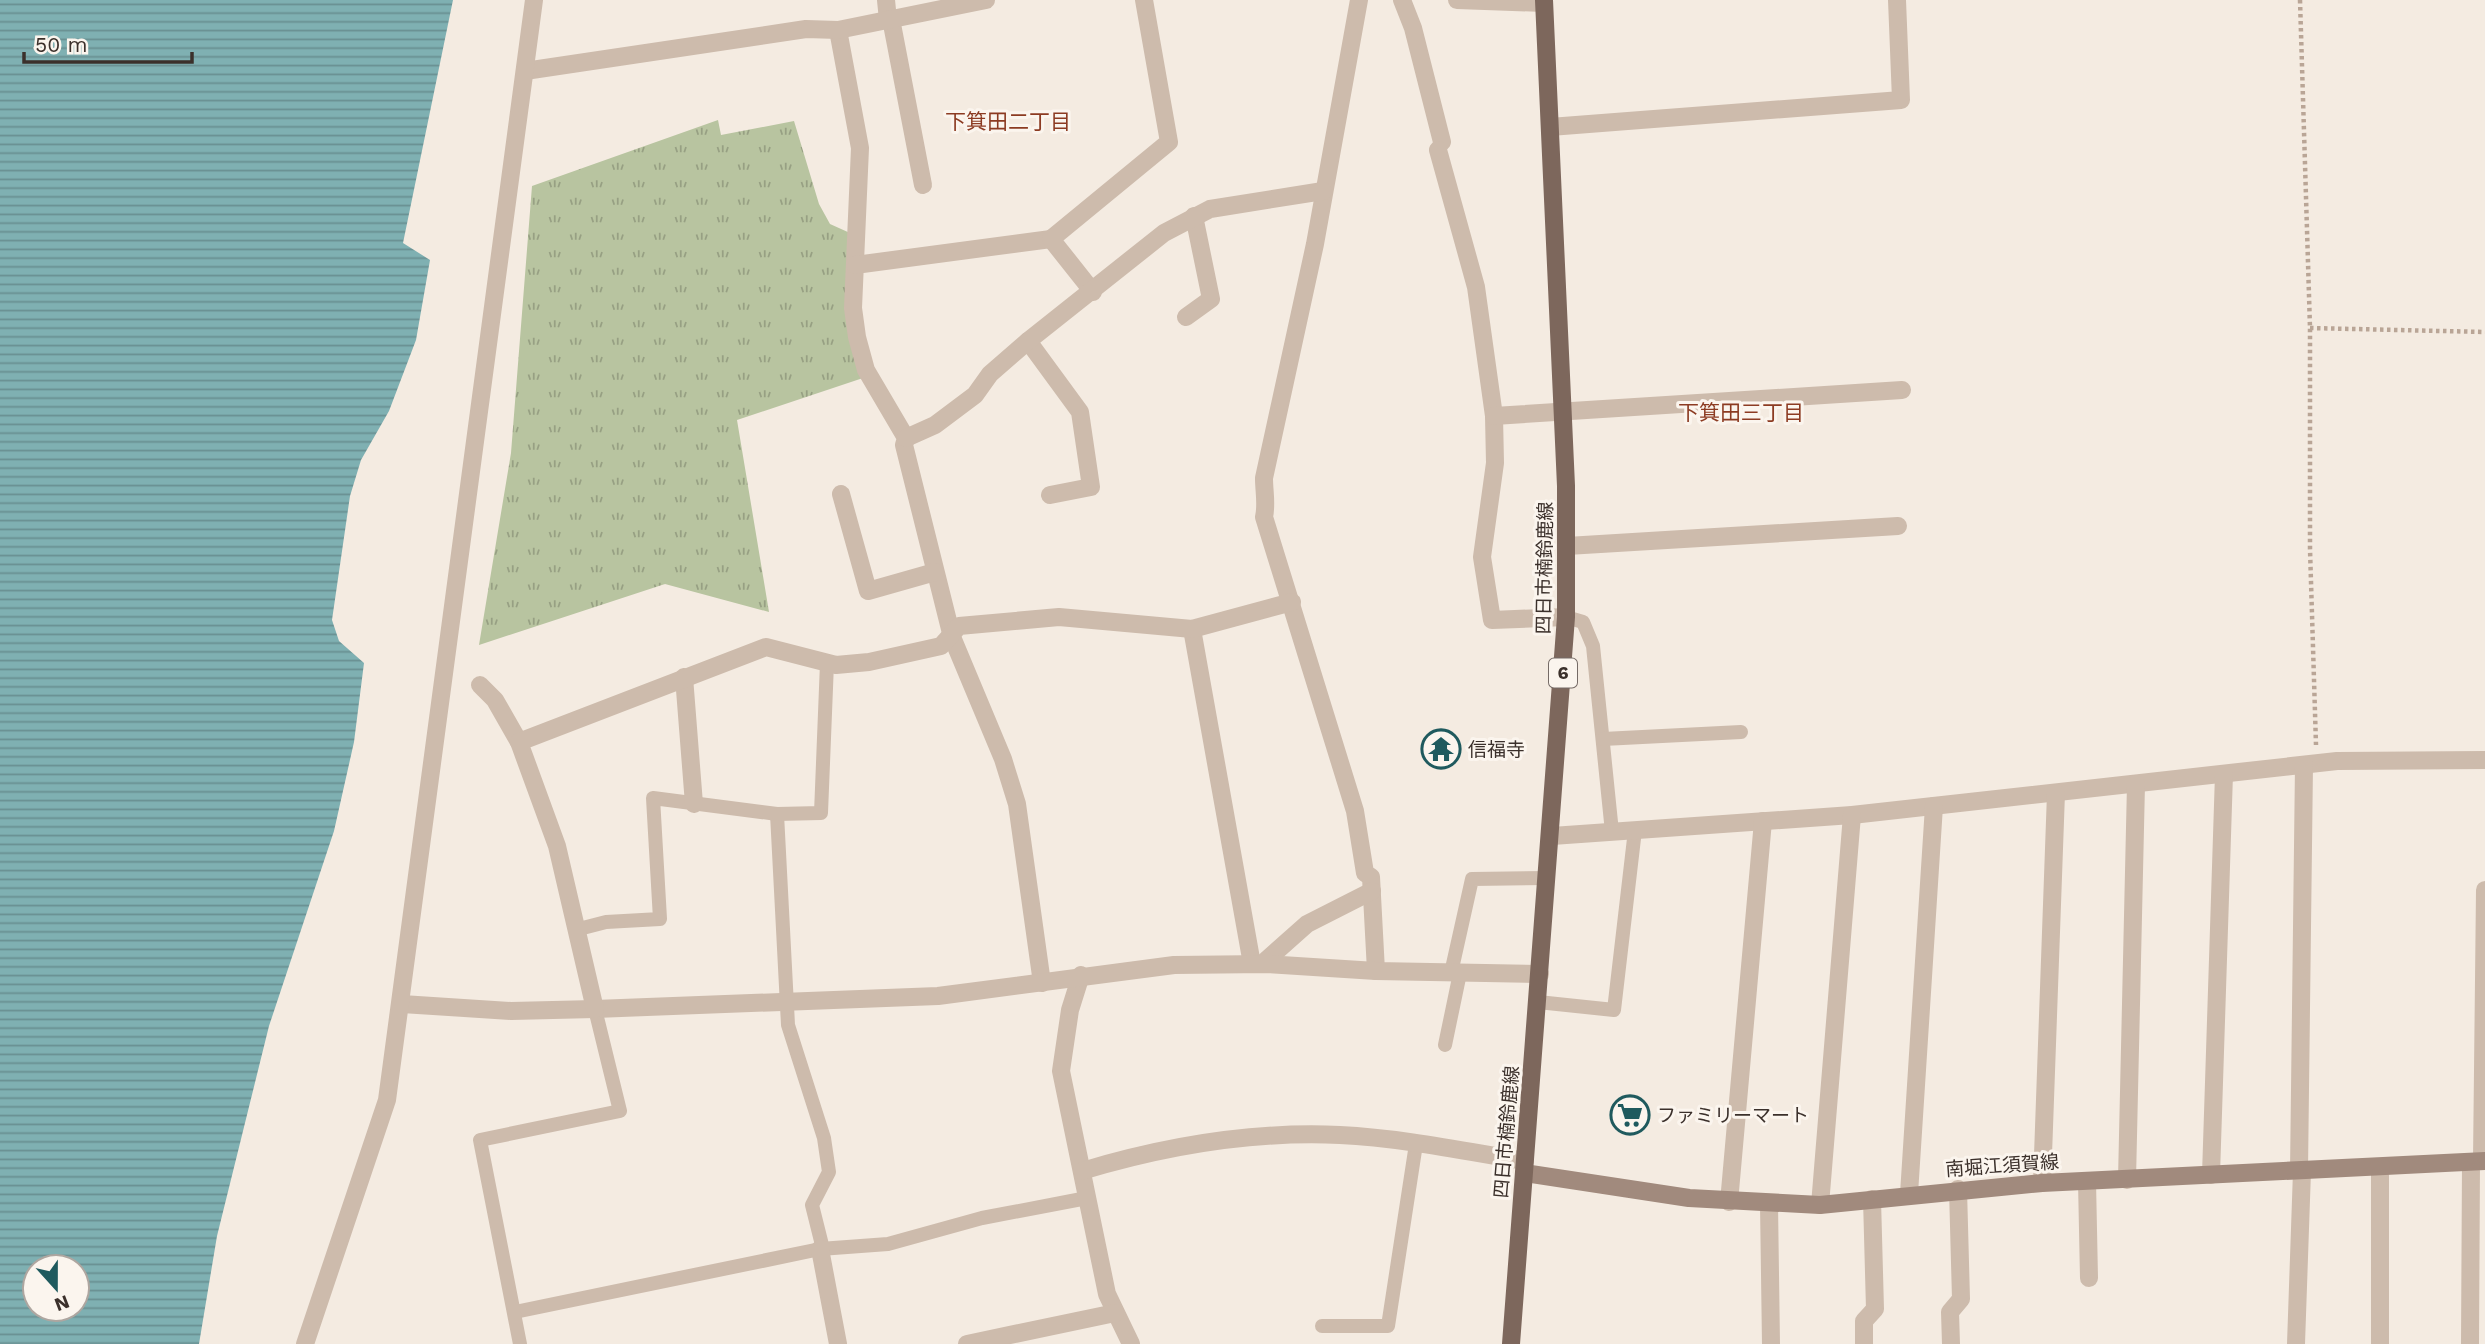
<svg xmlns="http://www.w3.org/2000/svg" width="2485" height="1344" viewBox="0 0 2485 1344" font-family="'Work Sans','Noto Sans JP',sans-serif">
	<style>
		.park { fill: url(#park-tufts) }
		.water { fill: url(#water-rules); fill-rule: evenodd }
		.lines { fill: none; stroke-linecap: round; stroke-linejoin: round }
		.path { stroke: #b9a596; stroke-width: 4.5; stroke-dasharray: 3.5 3.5; stroke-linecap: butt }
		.lane { stroke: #cdbbac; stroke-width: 14 }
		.street { stroke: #cdbbac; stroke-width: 18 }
		.secondary { stroke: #a18a7d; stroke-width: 18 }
		.primary { stroke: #7d675c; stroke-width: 18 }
		.labels { text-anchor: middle; stroke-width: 6; stroke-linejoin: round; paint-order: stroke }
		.shield { fill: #fbf5ee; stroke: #756b66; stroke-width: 2 }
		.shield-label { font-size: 18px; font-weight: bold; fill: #3b302b }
		.street-label { font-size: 19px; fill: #3b302b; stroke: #fbf5ee }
		.poi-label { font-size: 19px; fill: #3b302b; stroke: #fbf5ee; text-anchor: start }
		.neighbourhood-label { font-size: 21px; fill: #8c3b22; stroke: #fbf5ee }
	</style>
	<defs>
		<pattern id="park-tufts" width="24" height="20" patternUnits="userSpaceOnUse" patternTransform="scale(1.75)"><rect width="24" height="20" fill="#b8c4a0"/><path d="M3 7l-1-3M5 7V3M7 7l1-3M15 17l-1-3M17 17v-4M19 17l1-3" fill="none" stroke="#97a083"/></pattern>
		<pattern id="water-rules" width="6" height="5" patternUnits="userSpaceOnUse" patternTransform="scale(1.75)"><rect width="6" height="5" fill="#7fb0b2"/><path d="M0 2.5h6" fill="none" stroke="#699091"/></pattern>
	</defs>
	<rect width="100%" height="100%" fill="#f4ebe1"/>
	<path class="park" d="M718 120 721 135 794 121 819 204 830 224 850 233C849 282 842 332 863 378L737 420 769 612 665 584 479 645 511 453 532 186Z"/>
	<path class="water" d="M0 0H453L403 243 430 260 416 340 389 411 361 460 350 496 332 620 339 641 364 663 354 742 334 831 269 1026 217 1236 199 1344H0ZM35 1267H77V1309H35Z"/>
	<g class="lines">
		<g class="path">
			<polyline points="2300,0 2310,328 2310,549 2316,745"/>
			<polyline points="2310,328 2485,332"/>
		</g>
		<g class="lane">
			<polyline points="1566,617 1583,622 1593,646 1612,832"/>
			<polyline points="1603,739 1741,732"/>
			<polyline points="777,814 788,1025 824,1138 829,1172 812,1205 823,1249"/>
			<polyline points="575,930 606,922 660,919 653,798 777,814 821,813 827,663"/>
			<polyline points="1451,973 1472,879 1548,878"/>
			<polyline points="1538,1002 1614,1010 1635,830"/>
			<polyline points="1445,1045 1460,973"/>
			<polyline points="515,1312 820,1249 888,1244 982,1218 1087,1198"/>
			<polyline points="1322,1326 1388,1326 1416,1144"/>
			<polyline points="520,1344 480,1140 620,1111 595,1009"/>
		</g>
		<g class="street">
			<polyline points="886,0 888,20"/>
			<path d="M1359 0 1315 244 1264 478C1264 492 1267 504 1264 517L1355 811 1365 873 1371 877 1376 971"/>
			<polyline points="1402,0 1413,28 1442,142"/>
			<polyline points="1457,0 1544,3"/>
			<polyline points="891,19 923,185"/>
			<polyline points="838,30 860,148 853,308 857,337 866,370 906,438 904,445 952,637 1003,759 1017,804 1042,983"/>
			<polyline points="525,71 806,29 838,30 986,0"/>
			<polyline points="1550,127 1901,100 1897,0"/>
			<polyline points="1438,150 1476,287 1494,416 1495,463 1482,557 1492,620 1566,617"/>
			<polyline points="855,265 1051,239"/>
			<polyline points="1093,292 1051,239 1169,142 1144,0"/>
			<polyline points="1186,317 1211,299 1194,216"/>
			<polyline points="1028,341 1080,412 1091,487 1050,495"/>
			<polyline points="1494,416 1902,390"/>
			<polyline points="906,438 935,425 975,395 990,374 1028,341 1164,233 1210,209 1323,191"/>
			<polyline points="841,494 868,591 935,572"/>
			<polyline points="1567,546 1898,526"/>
			<polyline points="1192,629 1252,964"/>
			<polyline points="684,677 694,804"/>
			<polyline points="480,685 495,700 519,742"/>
			<polyline points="1552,836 1852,815 2337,761 2485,760"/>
			<polyline points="1262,964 1307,924 1372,891"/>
			<polyline points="1081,975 1070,1010 1061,1071 1107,1294 1131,1344"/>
			<polyline points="402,1004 511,1011 595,1009 938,996 1174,965 1267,964 1376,971 1540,974"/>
			<polyline points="595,1009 557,846 519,742 766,647 836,665 869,662 941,646 959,626 1059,617 1192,629 1292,602"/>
			<polyline points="2482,1161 2485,890"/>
			<polyline points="2380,1167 2380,1344"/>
			<path d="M1082 1171C1165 1146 1253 1131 1340 1135 1402 1138 1464 1151 1525 1161"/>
			<polyline points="2299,1171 2304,765"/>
			<polyline points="2211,1175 2224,774"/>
			<polyline points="2127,1180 2136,784"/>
			<polyline points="2087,1181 2089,1278"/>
			<polyline points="2042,1183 2056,793"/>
			<polyline points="1909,1194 1934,806"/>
			<polyline points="1729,1202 1763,821"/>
			<polyline points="1769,1204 1771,1344"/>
			<polyline points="1820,1205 1852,815"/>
			<polyline points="820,1249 838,1344"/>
			<polyline points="305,1344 387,1100 534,0"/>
			<polyline points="967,1344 1115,1313"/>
			<polyline points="1864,1344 1864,1321 1875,1309 1872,1199"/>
			<polyline points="1951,1344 1950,1312 1961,1299 1958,1189"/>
			<polyline points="2296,1344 2302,1171"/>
			<polyline points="2470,1344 2471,1162"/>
		</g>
		<polyline class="secondary" points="1524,1173 1689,1198 1820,1205 2042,1183 2485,1161"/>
		<polyline class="primary" points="1511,1344 1566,617 1566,486 1544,0"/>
	</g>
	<defs>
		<g id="temple-ring" transform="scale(2.0125)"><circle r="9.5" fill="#fbf5ee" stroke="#1f5a5e" stroke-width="1.5"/><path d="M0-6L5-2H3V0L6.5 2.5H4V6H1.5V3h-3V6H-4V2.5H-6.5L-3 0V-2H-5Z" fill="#1f5a5e"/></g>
		<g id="supermarket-ring" transform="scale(2.0125)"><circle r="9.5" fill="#fbf5ee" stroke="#1f5a5e" stroke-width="1.5"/><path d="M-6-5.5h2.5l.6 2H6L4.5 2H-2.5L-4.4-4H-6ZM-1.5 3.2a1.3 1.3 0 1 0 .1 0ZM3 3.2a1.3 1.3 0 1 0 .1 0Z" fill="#1f5a5e"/></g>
	</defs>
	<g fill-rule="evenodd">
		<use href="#temple-ring" x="1441" y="749"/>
		<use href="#supermarket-ring" x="1630" y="1115"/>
	</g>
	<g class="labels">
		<rect class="shield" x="1549" y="658.5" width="28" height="29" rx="5"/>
		<g class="shield-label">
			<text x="1563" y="679">6</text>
		</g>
		<g class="street-label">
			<text transform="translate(1544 568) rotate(-89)" y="7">四日市楠鈴鹿線</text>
			<text transform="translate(1506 1132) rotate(-85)" y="7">四日市楠鈴鹿線</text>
			<text transform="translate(2002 1165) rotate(-4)" y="7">南堀江須賀線</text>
		</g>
		<g class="poi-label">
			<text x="1468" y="756">信福寺</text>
			<text x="1657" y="1122">ファミリーマート</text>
		</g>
		<g class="neighbourhood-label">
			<text x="1008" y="129">下箕田二丁目</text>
			<text x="1741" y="420">下箕田三丁目</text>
		</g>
	</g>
	<g transform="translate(56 1288) rotate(159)"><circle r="33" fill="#fbf5ee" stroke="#aea6a0" stroke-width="2"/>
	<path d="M0-5L12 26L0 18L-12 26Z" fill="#1f5a5e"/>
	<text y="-10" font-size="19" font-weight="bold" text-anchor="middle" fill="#3b302b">N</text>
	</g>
	<path d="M24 52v10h168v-10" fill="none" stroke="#3b302b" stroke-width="3.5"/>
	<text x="35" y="52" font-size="21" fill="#3b302b" stroke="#fbf5ee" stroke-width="5" paint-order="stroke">50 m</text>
</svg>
